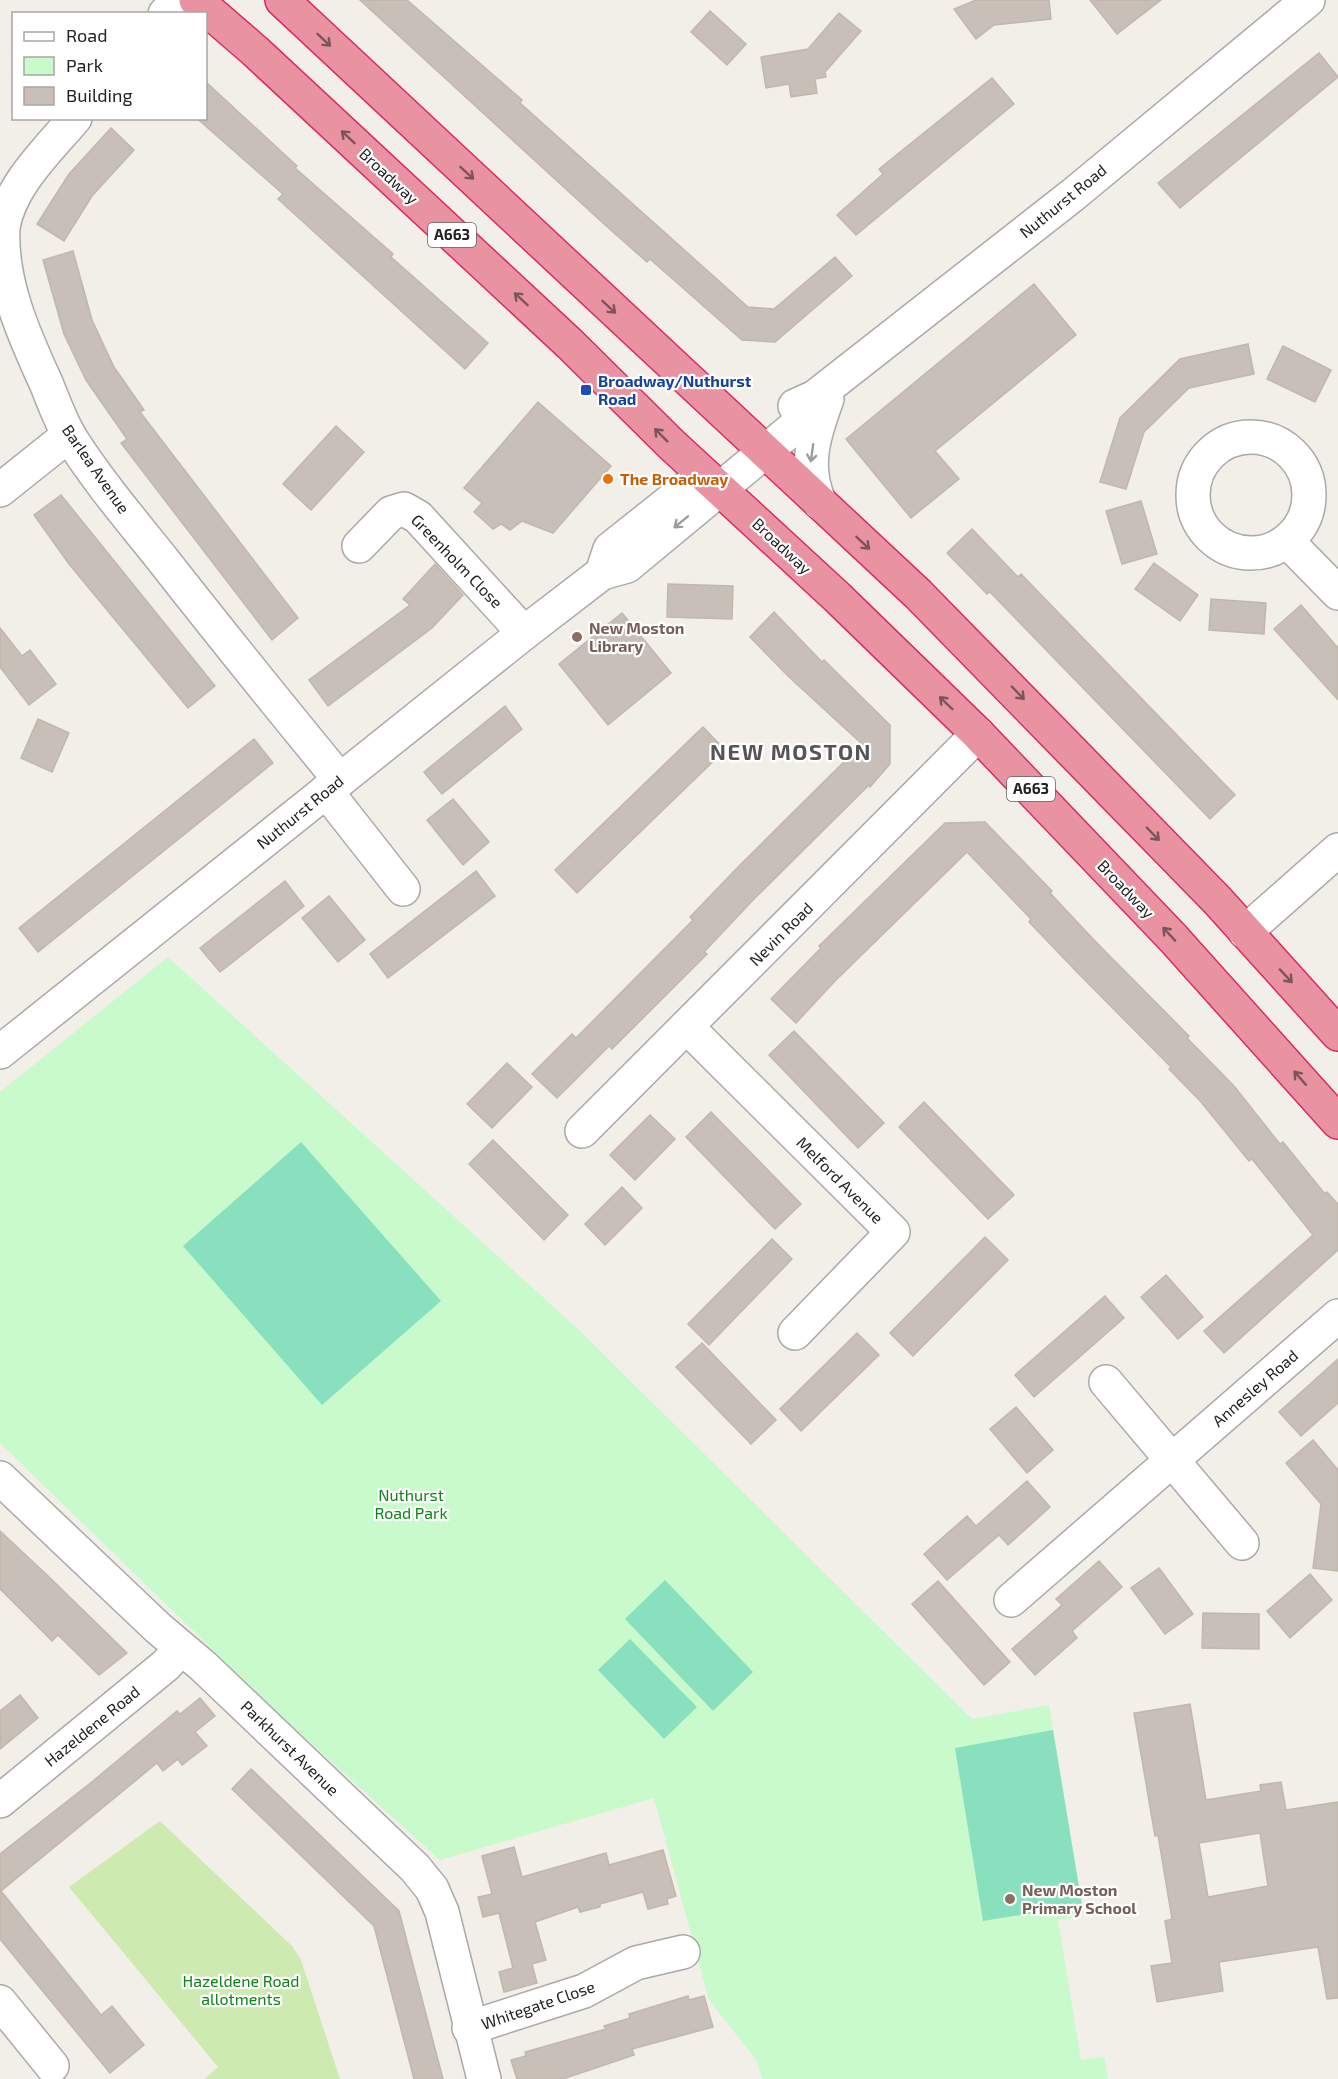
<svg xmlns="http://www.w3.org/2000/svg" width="1338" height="2079" viewBox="0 0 1338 2079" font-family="'Exo 2',sans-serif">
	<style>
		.grass { fill: #cdebb0 }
		.park { fill: #c8facc }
		.pitch { fill: #88e0be }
		.building { fill: #c7bfb8; stroke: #c4b6ab; stroke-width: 1.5; fill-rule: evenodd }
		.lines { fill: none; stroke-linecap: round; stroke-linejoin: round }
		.minor-casing { stroke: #a9a9a9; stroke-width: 36 }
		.highway-casing { stroke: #dc2a67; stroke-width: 36 }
		.minor { stroke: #fff; stroke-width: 33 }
		.highway { stroke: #e892a2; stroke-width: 33 }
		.oneway { stroke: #7b545c }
		.oneway2 { stroke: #9c9c9c }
		.transit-dot { fill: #1a4fb4; stroke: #fff; stroke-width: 2 }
		.food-dot { fill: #e8710a; stroke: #fff; stroke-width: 2 }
		.education-dot { fill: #8d6e63; stroke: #fff; stroke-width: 2 }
		.labels { text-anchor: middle; stroke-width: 4.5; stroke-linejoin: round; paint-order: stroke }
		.shield { fill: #fff; stroke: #646464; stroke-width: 1.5 }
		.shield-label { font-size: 15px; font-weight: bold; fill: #222 }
		.street-label { font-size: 16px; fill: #222; stroke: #fff }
		.transit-label { font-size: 16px; font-weight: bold; fill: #164399; stroke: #fff; text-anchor: start }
		.food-label { font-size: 16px; font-weight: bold; fill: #c56008; stroke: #fff; text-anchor: start }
		.education-label { font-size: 16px; font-weight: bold; fill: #785e54; stroke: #fff; text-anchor: start }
		.park-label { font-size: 16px; fill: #0c8416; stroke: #fff }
		.district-label { font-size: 22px; font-weight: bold; letter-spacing: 1.5px; fill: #555; stroke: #fff }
	</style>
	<rect width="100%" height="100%" fill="#f2efe9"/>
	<polygon class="grass" points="160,1821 293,1947 301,1960 340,2079 204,2079 218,2067 69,1887"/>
	<polygon class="park" points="168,957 578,1329 972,1719 1049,1705 1082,1905 1074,1907 1076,1917 1058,1920 1081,2060 1104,2057 1108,2079 762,2079 757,2061 709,2000 654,1798 440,1860 284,1719 0,1443 0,1092"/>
	<g class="pitch">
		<polygon points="301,1142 441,1301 322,1405 183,1246"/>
		<polygon points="665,1580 753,1672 713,1711 625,1619"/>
		<polygon points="630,1639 697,1707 664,1739 598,1670"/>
		<polygon points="1053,1730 1082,1905 983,1921 955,1748"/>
	</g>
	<g class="building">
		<polygon points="360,0 407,0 522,100 520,103 748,307 774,309 835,257 852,276 775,342 742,340 650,259 647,262 604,224"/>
		<polygon points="976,0 1049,0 1051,19 994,25 976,39 954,9"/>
		<polygon points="1090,0 1161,0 1117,34"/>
		<polygon points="710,11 746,44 727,65 691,32"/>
		<polygon points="839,13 861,31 825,72 826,77 815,79 817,93 791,97 789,84 766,88 761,57 808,49"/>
		<polygon points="1319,53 1338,77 1180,208 1158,183"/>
		<polygon points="992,78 1014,104 856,235 837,215 883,174 879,169"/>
		<polygon points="206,82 297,166 295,168 393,254 391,257 488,343 465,369 278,199 283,194 199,120 206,118"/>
		<polygon points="111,128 134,150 92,196 64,241 37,224 69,174"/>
		<polygon points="73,251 92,320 114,367 144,410 140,412 298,618 272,640 121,443 127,439 86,380 64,334 43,260"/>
		<polygon points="1034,284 1076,335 935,451 959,479 911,518 846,439"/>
		<polygon points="1248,344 1254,374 1189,388 1144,432 1126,489 1100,482 1120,418 1180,359"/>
		<polygon points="1283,346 1331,370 1315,402 1267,379"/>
		<polygon points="538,402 611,466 553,533 522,521 510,530 501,524 493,529 474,512 482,503 464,488"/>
		<polygon points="336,426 364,452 311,510 283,484"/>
		<polygon points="61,495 215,686 188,708 69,564 34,515"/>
		<polygon points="1141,501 1157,554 1122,564 1106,511"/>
		<polygon points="972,529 1018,577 1021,574 1235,795 1210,819 990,592 987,594 947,553"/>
		<polygon points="1154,563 1198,595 1180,621 1135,589"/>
		<polygon points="435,564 463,595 432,628 328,706 309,680 410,605 403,599"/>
		<polygon points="668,584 733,586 732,619 667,617"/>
		<polygon points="1211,599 1266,603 1264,634 1209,630"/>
		<polygon points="1301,605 1338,648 1338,700 1274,629"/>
		<polygon points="774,612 822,662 824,660 890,725 890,764 870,787 869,785 754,899 704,952 707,954 612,1049 609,1046 557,1098 532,1074 572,1034 576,1038 693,920 690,917 740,865 862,744 789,677 750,637"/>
		<polygon points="622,613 671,673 608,725 559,664"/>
		<polygon points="0,628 22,656 30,650 56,684 29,705 0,667"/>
		<polygon points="505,706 522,729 442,794 424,772"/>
		<polygon points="38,719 69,733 52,772 21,758"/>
		<polygon points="703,727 725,750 577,893 555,870"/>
		<polygon points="254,739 273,763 38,952 19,928"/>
		<polygon points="453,799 489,842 463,865 427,820"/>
		<polygon points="985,822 1052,891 1050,893 1093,939 1189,1036 1187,1038 1234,1086 1280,1144 1283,1142 1325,1194 1327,1192 1338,1204 1338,1250 1224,1353 1204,1331 1313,1235 1252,1159 1249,1161 1201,1102 1169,1069 1171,1067 1075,970 1029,922 1031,919 967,852 835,981 796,1023 771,999 821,948 819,946 945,823"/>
		<polygon points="476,871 495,896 388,978 370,954"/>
		<polygon points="285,881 304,906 220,972 200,948"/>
		<polygon points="329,896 365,940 338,962 302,918"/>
		<polygon points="794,1031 884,1123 858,1148 769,1055"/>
		<polygon points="507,1063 532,1087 492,1128 467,1104"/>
		<polygon points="924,1102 1014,1195 988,1219 899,1127"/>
		<polygon points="711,1112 801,1204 775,1229 686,1137"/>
		<polygon points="650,1115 675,1139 635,1180 610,1155"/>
		<polygon points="493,1140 568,1215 544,1240 469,1164"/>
		<polygon points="622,1187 642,1208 605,1245 585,1224"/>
		<polygon points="985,1237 1008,1260 913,1356 890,1333"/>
		<polygon points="772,1239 792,1259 709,1345 688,1324"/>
		<polygon points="1166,1275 1203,1317 1178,1339 1141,1297"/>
		<polygon points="1105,1296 1124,1318 1034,1397 1015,1375"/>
		<polygon points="857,1333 879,1355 801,1431 780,1409"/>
		<polygon points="702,1343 776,1420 751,1444 676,1367"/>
		<polygon points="1338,1359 1338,1403 1301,1436 1279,1412"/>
		<polygon points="1016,1407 1053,1450 1027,1473 990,1429"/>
		<polygon points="1313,1440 1338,1470 1338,1571 1313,1568 1321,1504 1286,1463"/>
		<polygon points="1027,1481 1050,1507 1008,1545 999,1535 947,1580 924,1554 967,1516 976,1526"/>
		<polygon points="0,1531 46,1574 127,1653 99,1675 58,1635 52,1641 0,1589"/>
		<polygon points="1099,1561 1122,1587 1072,1631 1077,1638 1035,1675 1012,1649 1062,1605 1056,1599"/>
		<polygon points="1159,1568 1193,1614 1165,1634 1131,1588"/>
		<polygon points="1310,1574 1332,1600 1290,1638 1267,1611"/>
		<polygon points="938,1581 1010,1662 984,1685 912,1604"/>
		<polygon points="1203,1613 1259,1614 1259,1649 1202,1648"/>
		<polygon points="20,1695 38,1718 0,1749 0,1711"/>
		<polygon points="200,1698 215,1716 195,1732 207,1746 182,1765 178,1759 163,1771 157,1763 1,1891 101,2015 112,2006 144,2045 110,2073 0,1939 0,1854 93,1781 177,1711 180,1714"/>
		<path d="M1190 1704 1206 1800 1261 1791 1260 1785 1281 1782 1286 1810 1338 1802V1998L1327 1999 1318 1947 1219 1962 1223 1991 1157 2002 1151 1966 1172 1963 1165 1921 1172 1919 1158 1835 1155 1836 1134 1713ZM1260 1833 1268 1886 1208 1897 1199 1843Z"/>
		<polygon points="251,1769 399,1911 443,2079 414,2079 374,1926 232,1789"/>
		<polygon points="514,1847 522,1877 606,1853 609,1865 663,1850 676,1896 667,1899 668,1904 648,1909 643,1892 600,1904 600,1907 580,1912 578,1907 535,1922 546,1960 532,1964 537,1983 504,1992 499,1972 513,1968 499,1913 483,1917 478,1897 492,1894 482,1856"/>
		<polygon points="688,1996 689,2000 704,1996 713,2027 632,2049 634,2055 563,2079 517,2079 511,2060 526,2056 525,2052 606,2029 604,2026 630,2018 629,2014"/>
	</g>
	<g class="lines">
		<g class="minor-casing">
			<g id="minor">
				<polyline points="165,14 177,0"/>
				<path d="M75 118C48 150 10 185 3 227 0 282 24 335 46 383 53 400 60 420 70 437 97 480 131 520 163 560 221 634 280 707 340 780"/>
				<polyline points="795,406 815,397 1074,194 1308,0"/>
				<circle cx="1251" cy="495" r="58"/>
				<polyline points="0,490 69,435"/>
				<path d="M820 503C803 467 814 434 827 399"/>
				<polyline points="1287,541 1338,593"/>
				<polyline points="359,546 391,513 404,509 418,517 524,633"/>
				<polyline points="602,573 610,549 692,484"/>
				<polyline points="326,791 403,889"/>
				<polyline points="1245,932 1338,850"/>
				<polyline points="688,1028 893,1232 795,1333"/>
				<polyline points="0,1052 524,633 602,573 627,566 802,421 815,397"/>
				<polyline points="582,1131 978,734"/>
				<polyline points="1106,1382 1242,1543"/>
				<polyline points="0,1478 158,1628 203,1666 415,1868 432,1889 442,1912 484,2079"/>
				<polyline points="1011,1600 1338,1316"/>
				<polyline points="0,1801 166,1665 181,1648"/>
				<polyline points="0,2002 52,2066"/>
				<polyline points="469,2028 584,1991 636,1963 683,1952"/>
			</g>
		</g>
		<g class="highway-casing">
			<g id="highway">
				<polyline points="196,0 255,51 570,344 671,444 837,597 978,734 1173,938 1338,1122"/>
				<polyline points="282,0 918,594 1217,900 1338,1034"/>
			</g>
		</g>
		<use href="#minor" class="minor"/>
		<use href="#highway" class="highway"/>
	</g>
	<defs><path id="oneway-shaft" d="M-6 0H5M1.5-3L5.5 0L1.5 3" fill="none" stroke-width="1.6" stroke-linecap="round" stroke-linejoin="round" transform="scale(1.5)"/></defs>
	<g class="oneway">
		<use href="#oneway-shaft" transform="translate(324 40) rotate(43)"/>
		<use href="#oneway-shaft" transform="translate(348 137) rotate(-137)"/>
		<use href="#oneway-shaft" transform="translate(467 173) rotate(43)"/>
		<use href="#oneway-shaft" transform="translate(521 299) rotate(-137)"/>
		<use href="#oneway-shaft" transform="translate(609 307) rotate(43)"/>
		<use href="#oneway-shaft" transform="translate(661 435) rotate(-135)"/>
		<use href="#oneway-shaft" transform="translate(863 543) rotate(43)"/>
		<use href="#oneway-shaft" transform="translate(1018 693) rotate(46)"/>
		<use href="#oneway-shaft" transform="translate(946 703) rotate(-136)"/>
		<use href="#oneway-shaft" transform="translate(1153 834) rotate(46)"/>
		<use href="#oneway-shaft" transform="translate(1169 934) rotate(-133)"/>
		<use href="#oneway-shaft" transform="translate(1286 976) rotate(47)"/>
		<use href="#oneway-shaft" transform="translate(1300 1078) rotate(-131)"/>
	</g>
	<g class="oneway2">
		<use href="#oneway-shaft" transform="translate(812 453) rotate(98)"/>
		<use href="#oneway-shaft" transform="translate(681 522) rotate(141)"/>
	</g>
	<rect class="transit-dot" x="580" y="384" width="12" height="12" rx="3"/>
	<circle class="food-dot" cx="608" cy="479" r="6"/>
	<g class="education-dot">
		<circle cx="577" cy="637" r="6"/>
		<circle cx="1010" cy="1899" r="6"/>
	</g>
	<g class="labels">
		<g class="shield">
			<rect x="428" y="223" width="48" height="24" rx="4.5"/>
			<rect x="1007" y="777" width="48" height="24" rx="4.5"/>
		</g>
		<g class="shield-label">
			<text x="452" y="240">A663</text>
			<text x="1031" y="794">A663</text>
		</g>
		<g class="street-label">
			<text transform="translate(389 176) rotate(43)" y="6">Broadway</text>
			<text transform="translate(1063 201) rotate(-39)" y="6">Nuthurst Road</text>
			<text transform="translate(96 469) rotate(55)" y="6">Barlea Avenue</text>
			<text transform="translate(782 546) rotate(43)" y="6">Broadway</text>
			<text transform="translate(457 561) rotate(46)" y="6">Greenholm Close</text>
			<text transform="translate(300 812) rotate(-39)" y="6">Nuthurst Road</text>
			<text transform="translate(1126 889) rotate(46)" y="6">Broadway</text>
			<text transform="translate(781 934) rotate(-45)" y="6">Nevin Road</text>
			<text transform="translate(840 1180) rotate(45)" y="6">Melford Avenue</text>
			<text transform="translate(1255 1388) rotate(-41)" y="6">Annesley Road</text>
			<text transform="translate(92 1726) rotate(-39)" y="6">Hazeldene Road</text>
			<text transform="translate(290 1748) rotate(44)" y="6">Parkhurst Avenue</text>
			<text transform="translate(538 2005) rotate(-19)" y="6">Whitegate Close</text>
		</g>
		<g class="transit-label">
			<text x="598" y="387">Broadway/Nuthurst<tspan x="598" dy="18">Road</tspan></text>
		</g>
		<g class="food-label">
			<text x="620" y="485">The Broadway</text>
		</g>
		<g class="education-label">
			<text x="589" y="634">New Moston<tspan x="589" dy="18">Library</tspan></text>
			<text x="1022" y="1896">New Moston<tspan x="1022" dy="18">Primary School</tspan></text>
		</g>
		<g class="park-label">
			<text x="411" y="1501">Nuthurst<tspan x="411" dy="18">Road Park</tspan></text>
			<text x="241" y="1987">Hazeldene Road<tspan x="241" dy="18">allotments</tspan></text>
		</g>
		<g class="district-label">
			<text x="791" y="760">NEW MOSTON</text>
		</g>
	</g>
	<rect x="12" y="12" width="195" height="108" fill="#ffffff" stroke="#a7a7a7" stroke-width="1.5"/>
	<rect x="24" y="32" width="30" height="9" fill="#ffffff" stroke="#a7a7a7" stroke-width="1.5"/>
	<text x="66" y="42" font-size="18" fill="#222222">Road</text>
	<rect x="24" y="57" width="30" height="18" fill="#c8facc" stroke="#a7a7a7" stroke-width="1.5"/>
	<text x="66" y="72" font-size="18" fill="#222222">Park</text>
	<rect x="24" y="87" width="30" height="18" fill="#c7bfb8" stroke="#a7a7a7" stroke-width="1.5"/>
	<text x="66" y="102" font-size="18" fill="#222222">Building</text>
</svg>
